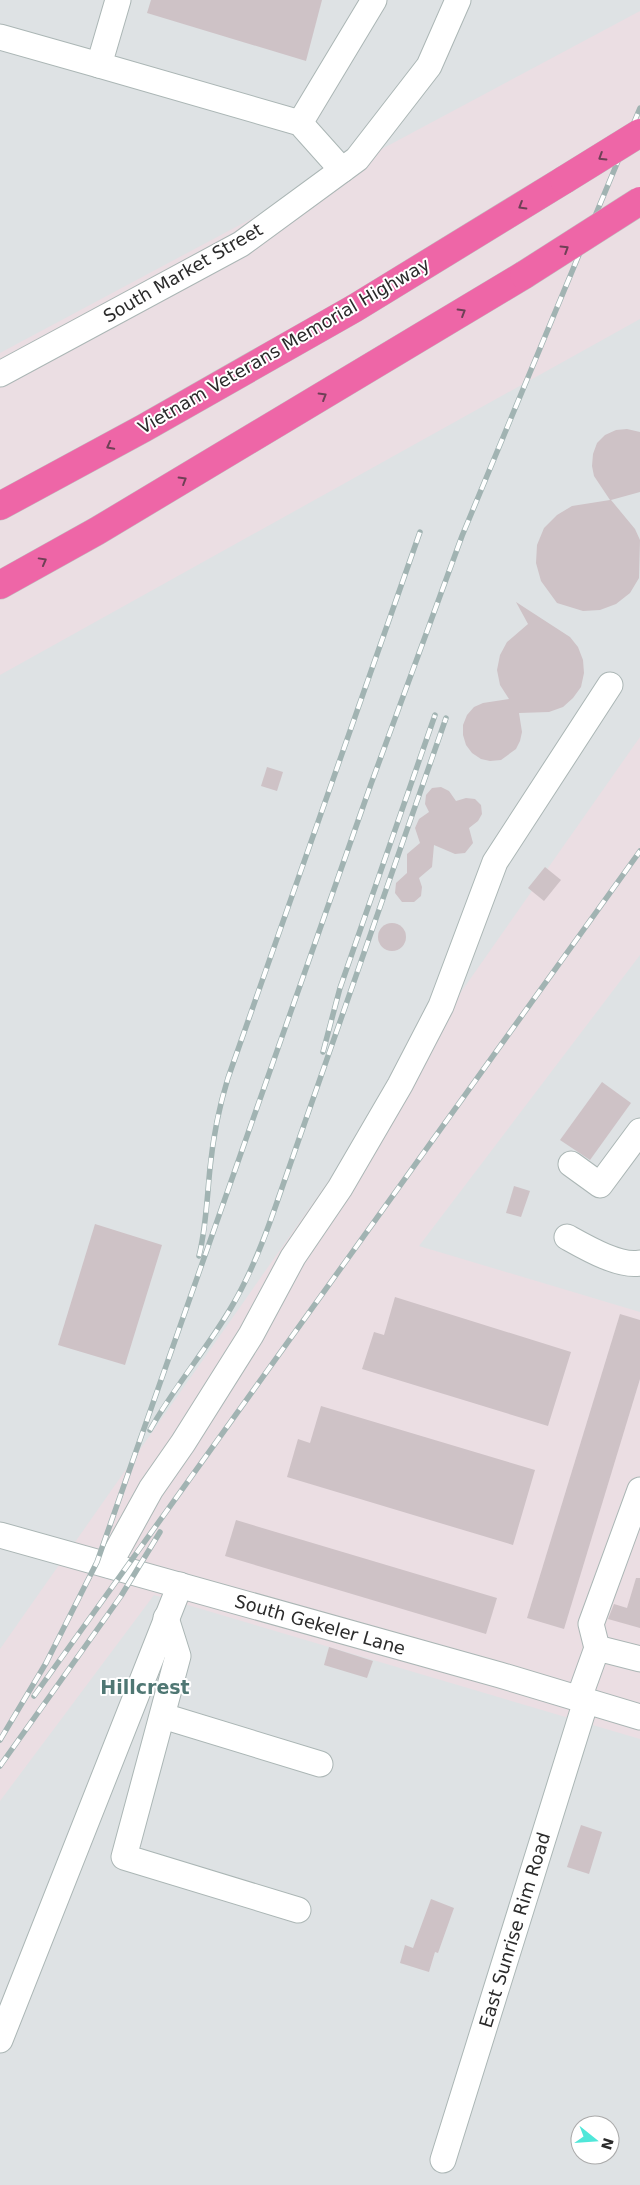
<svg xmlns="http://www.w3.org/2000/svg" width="640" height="2185" viewBox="0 0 640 2185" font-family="'DejaVu Sans',sans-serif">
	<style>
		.industrial { fill: #dee2e4; fill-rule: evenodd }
		.building { fill: #cec2c6 }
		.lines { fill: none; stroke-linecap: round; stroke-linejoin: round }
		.minor-casing { stroke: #abb6b5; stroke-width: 27 }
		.highway-casing { stroke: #bfbfbf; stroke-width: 29 }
		.minor { stroke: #fff; stroke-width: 25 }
		.highway { stroke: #ee66a7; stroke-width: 28 }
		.rail-casing { stroke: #a1b3b2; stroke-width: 5.5 }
		.rail { stroke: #fff; stroke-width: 4; stroke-dasharray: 11; stroke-linecap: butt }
		.highway-bridge-casing { stroke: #bfbfbf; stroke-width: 29; stroke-linecap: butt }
		.highway-bridge { stroke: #ee66a7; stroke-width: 28 }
		.oneway { stroke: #6f4056 }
		.labels { text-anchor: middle; stroke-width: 4; stroke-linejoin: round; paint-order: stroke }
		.street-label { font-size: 18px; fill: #2b2b2b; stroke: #fff }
		.neighbourhood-label { font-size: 19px; font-weight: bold; fill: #4f7773; stroke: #fff }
	</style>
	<rect width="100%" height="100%" fill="#ebdee3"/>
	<g class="industrial">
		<polygon points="0,0 640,0 640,11 0,353"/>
		<polygon points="640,319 640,737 0,1649 0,675"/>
		<polygon points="640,955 640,1312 419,1246"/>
		<path d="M154 1595 640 1739V2185H0V1801ZM580 2125H610V2155H580Z"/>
	</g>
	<g class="building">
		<polygon points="151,0 322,0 306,61 147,13"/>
		<polygon points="627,429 640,432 640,492 611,500 635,529 640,540 639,578 630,593 616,604 600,610 583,611 557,603 541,581 536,563 537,545 544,528 557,515 572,506 610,500 594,476 592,466 593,454 597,443 605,435 616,430"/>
		<polygon points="516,602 570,637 578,647 583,660 584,673 581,687 573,698 563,707 549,712 519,713 522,732 520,741 516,749 501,760 490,761 481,759 472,753 466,745 463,735 463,725 467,715 474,707 483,703 509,699 500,685 497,670 500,655 507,642 528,624"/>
		<polygon points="267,767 283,772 277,791 261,786"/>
		<polygon points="441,787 449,791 456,801 466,798 475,799 481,805 482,814 478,821 469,828 473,843 465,853 455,854 434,845 432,867 419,878 422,887 421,896 414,902 402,902 395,893 396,883 407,873 407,854 420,843 415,828 419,819 429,812 425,804 426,795 432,788"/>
		<polygon points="545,867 561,880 544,901 528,888"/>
		<circle cx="392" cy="937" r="14"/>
		<polygon points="602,1082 631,1103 590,1160 560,1140"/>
		<polygon points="514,1186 530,1191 521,1217 506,1213"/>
		<polygon points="95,1224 162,1245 125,1365 58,1345"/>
		<polygon points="395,1297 571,1352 548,1426 362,1369 374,1332 384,1335"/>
		<polygon points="620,1314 640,1320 640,1379 564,1629 527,1618"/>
		<polygon points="321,1406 535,1470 513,1545 287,1477 298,1439 310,1443"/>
		<polygon points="236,1520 497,1598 486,1634 225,1556"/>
		<polygon points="636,1578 640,1578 640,1628 608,1619 614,1604 627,1608"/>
		<polygon points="329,1647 373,1661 367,1678 324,1665"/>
		<polygon points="581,1825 602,1832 589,1874 567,1867"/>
		<polygon points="431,1899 454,1908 438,1953 435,1952 429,1972 400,1963 405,1945 413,1948"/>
	</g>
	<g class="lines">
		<g class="minor-casing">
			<g id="minor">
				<polyline points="118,0 99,65 300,123 342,170"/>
				<polyline points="0,37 99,65"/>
				<polyline points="300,123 374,0"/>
				<polyline points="0,374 241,244 357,159 429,66 458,0"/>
				<polyline points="571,1164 600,1185 640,1131"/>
				<path d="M567 1237C585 1247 619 1267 640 1263"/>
				<polyline points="0,1535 500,1675 640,1717"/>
				<polyline points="109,1565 151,1489 183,1443 251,1335 293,1257 340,1188 400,1085 441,1006 495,862 610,685"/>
				<polyline points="166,1618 178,1656 124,1857 298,1910"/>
				<polyline points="597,1648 591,1624 640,1490"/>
				<polyline points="579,1698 597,1648 640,1659"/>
				<polyline points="163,1716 320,1764"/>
				<polyline points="0,2040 180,1585"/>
				<polyline points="443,2160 586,1701"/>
			</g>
		</g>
		<g class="highway-casing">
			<g id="highway">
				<polyline points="0,506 144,428 355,308 564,180"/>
				<polyline points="0,585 97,531 524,275"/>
			</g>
		</g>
		<use href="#minor" class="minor"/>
		<use href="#highway" class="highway"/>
		<g class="rail-casing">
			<g id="rail">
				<polyline points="323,1052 340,988 435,715"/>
				<path d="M199 1256C206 1228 207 1198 210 1168 213 1138 219 1107 228 1078L420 532"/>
				<path d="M150 1430C174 1387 207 1349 232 1306 251 1274 264 1240 276 1205L446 718"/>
				<polyline points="34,1696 640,851"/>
				<polyline points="0,1740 46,1663 97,1562 371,784 462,536 640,108"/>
				<polyline points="0,1766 121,1596 160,1532"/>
			</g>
		</g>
		<use href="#rail" class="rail"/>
		<g class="highway-bridge-casing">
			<g id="highway-bridge">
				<polyline points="564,180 640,133"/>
				<polyline points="524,275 640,201"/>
			</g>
		</g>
		<use href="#highway-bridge" class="highway-bridge"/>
	</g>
	<defs><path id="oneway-chevron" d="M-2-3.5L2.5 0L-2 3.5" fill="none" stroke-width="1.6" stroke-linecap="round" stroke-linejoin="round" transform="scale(1.25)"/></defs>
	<g class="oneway">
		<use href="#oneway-chevron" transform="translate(602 157) rotate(148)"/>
		<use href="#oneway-chevron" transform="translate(522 206) rotate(149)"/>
		<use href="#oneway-chevron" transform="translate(565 249) rotate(-32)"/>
		<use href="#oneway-chevron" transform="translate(462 312) rotate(-31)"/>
		<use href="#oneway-chevron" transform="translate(323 396) rotate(-31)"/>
		<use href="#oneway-chevron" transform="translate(110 446) rotate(152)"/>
		<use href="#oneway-chevron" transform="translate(183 480) rotate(-31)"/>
		<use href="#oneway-chevron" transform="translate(43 561) rotate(-29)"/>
	</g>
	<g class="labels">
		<g class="street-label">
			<text transform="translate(183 273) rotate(-30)" y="6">South Market Street</text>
			<text transform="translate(284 346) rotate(-30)" y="6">Vietnam Veterans Memorial Highway</text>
			<text transform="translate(320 1625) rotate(16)" y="6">South Gekeler Lane</text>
			<text transform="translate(515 1930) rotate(-73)" y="6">East Sunrise Rim Road</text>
		</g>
		<g class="neighbourhood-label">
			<text x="145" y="1694">Hillcrest</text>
		</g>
	</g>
	<g transform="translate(595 2140) rotate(107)"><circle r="24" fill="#ffffff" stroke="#aaaaaa"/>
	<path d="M0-4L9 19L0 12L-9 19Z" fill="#4fe7d9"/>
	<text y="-8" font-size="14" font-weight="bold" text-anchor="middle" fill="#2b2b2b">N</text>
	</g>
</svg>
